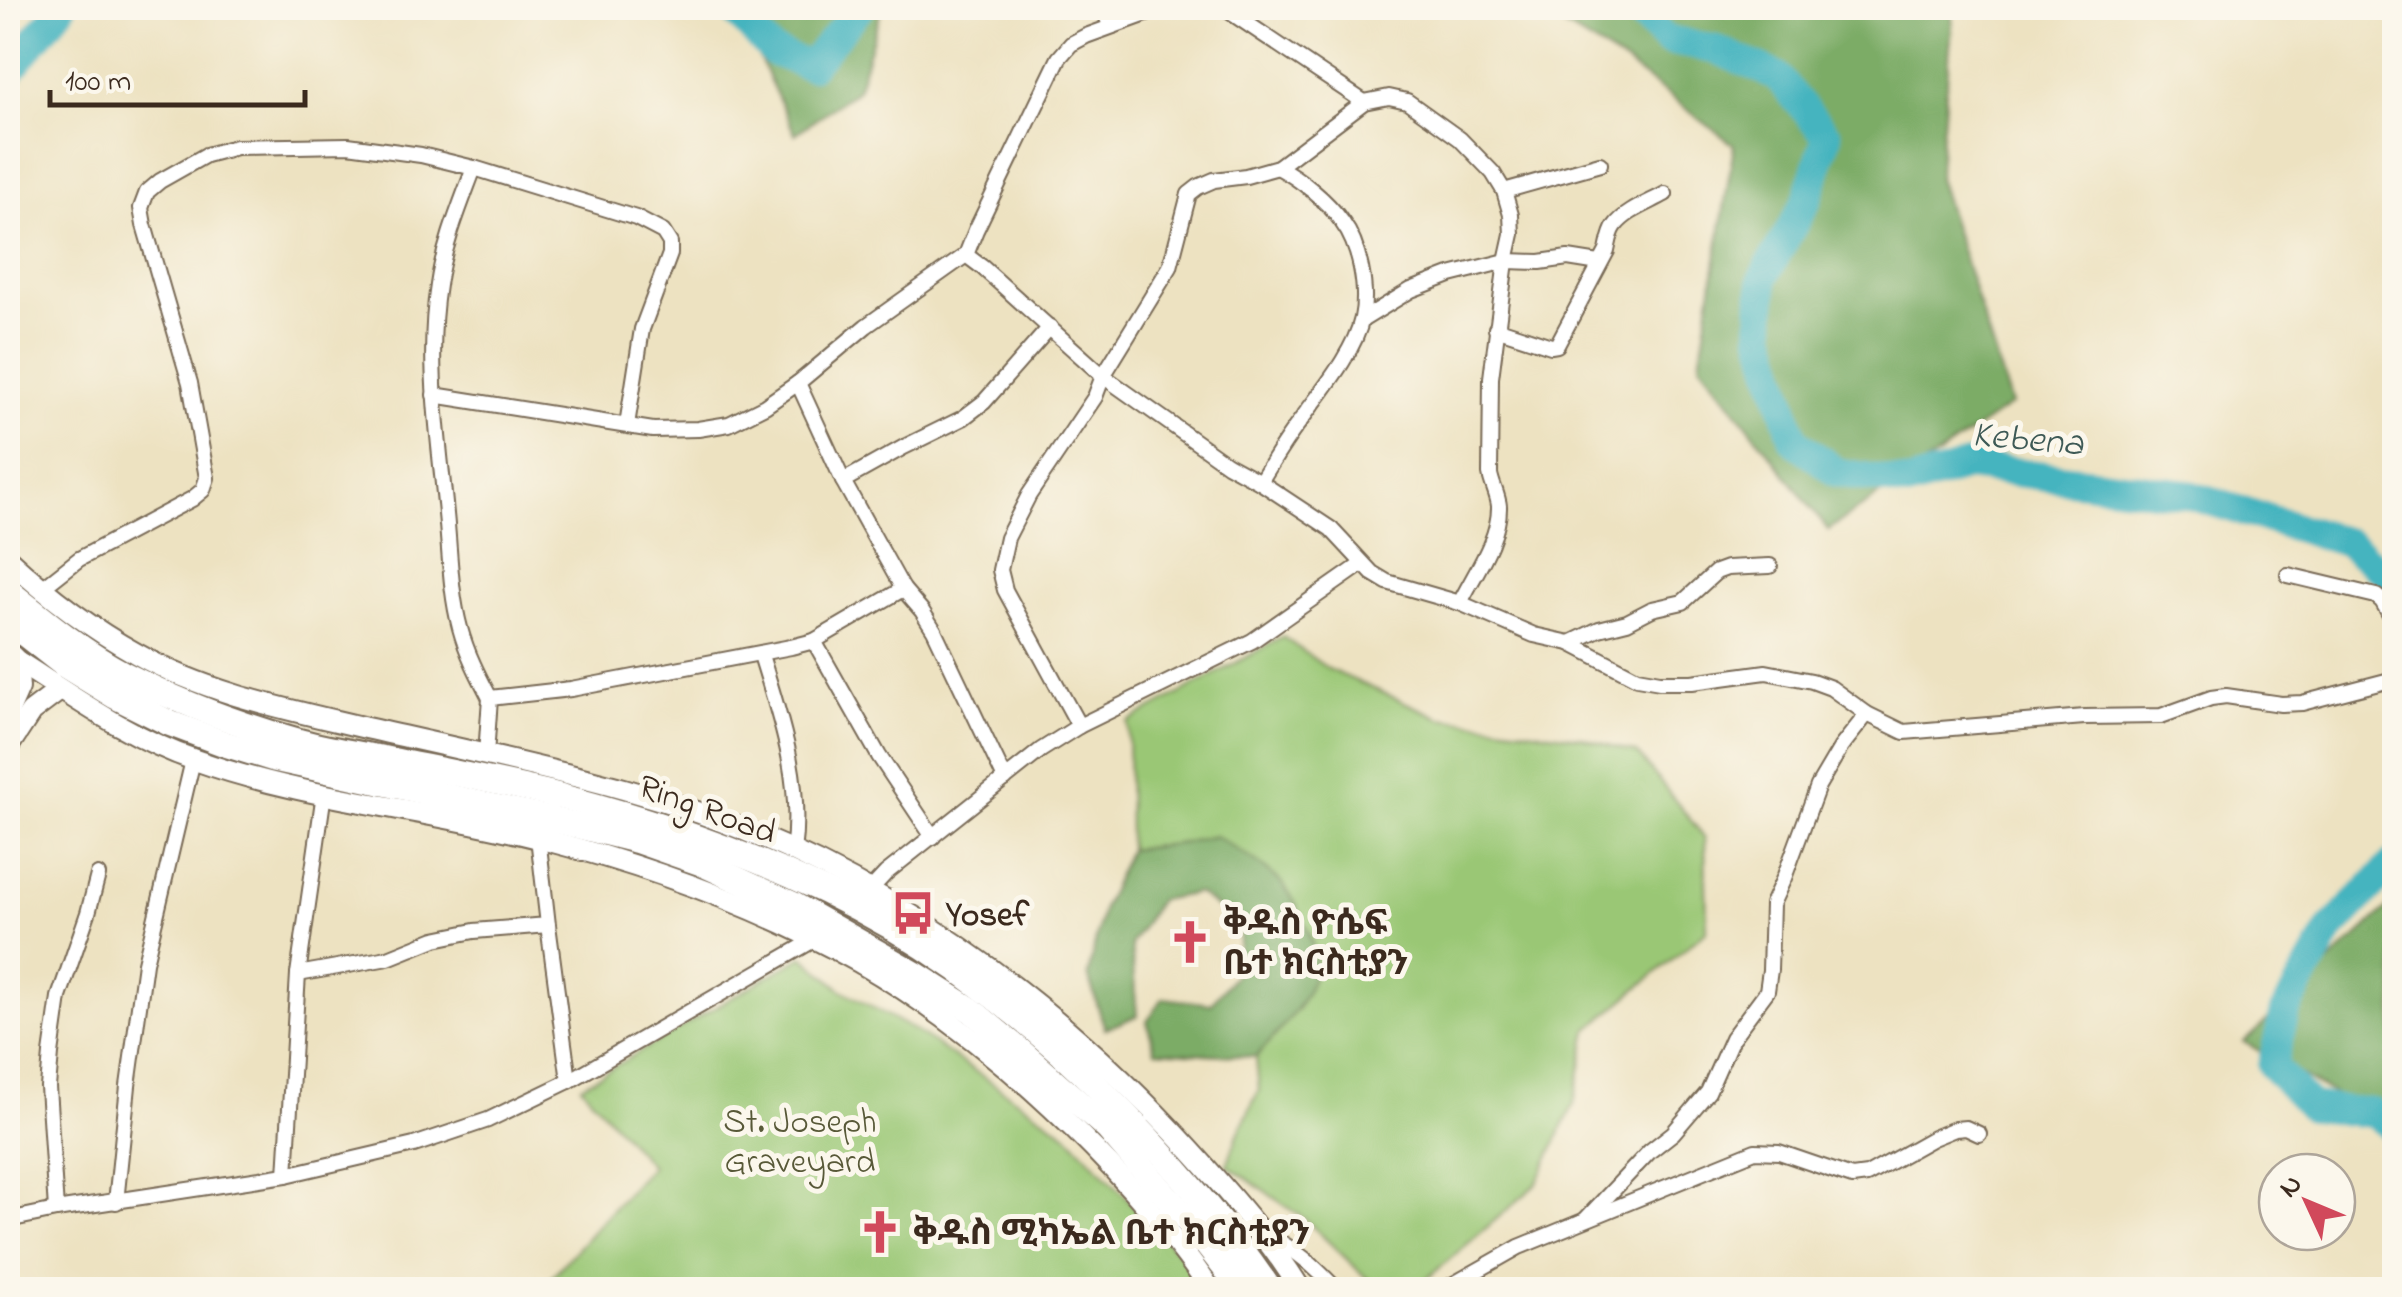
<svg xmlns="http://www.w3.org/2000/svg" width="2402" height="1297" viewBox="0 0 2402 1297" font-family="'Indie Flower','Noto Sans Ethiopic',sans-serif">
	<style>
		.green { fill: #9ac775; stroke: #6a784a; stroke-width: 2.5 }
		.forest { fill: #7bac66; stroke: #5b6b42; stroke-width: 2.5 }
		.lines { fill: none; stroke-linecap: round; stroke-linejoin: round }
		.river { stroke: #45b4bf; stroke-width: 30 }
		.street-casing { stroke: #796a57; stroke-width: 18 }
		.secondary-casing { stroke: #796a57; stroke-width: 24 }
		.highway-casing { stroke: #796a57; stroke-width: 29 }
		.street { stroke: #fff; stroke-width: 14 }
		.secondary { stroke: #fff; stroke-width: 20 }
		.highway { stroke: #fff; stroke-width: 25 }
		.labels { text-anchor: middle; stroke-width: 10; stroke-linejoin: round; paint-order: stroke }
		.street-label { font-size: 35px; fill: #3b2a1e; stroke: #fbf7ec }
		.poi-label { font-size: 35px; font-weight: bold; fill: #3b2a1e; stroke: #fbf7ec; text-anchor: start }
		.park-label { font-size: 35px; fill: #585938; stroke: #fbf7ec }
		.water-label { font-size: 38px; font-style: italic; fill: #3e5a56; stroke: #fbf7ec }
	</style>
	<rect width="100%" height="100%" fill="#fbf7ec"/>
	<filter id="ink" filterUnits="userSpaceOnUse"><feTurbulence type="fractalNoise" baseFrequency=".01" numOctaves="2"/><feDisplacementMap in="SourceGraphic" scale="20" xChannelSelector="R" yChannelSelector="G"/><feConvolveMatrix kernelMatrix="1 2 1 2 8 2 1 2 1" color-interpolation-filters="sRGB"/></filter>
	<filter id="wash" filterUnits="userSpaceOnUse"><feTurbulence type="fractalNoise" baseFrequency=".0048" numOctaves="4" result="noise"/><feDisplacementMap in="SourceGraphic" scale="40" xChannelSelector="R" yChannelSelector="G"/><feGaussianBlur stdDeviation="2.25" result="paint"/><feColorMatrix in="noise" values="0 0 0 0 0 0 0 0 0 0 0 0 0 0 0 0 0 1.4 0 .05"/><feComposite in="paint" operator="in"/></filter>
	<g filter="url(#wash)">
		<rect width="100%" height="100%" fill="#ede2c1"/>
		<g class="green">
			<polygon points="1283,637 1328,669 1441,718 1580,737 1637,753 1705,838 1707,930 1588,1030 1574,1103 1536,1185 1415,1289 1378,1289 1306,1220 1227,1165 1238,1134 1259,1090 1256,1057 1299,1007 1284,885 1253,860 1215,836 1183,843 1129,850 1128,722"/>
			<polygon points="803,956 842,990 917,1032 1066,1133 1185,1260 1203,1290 540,1290 651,1166 581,1086"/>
		</g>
		<g class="forest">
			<polygon points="736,8 882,8 857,90 795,134"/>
			<polygon points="1534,8 1958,8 1953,15 1938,178 2011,405 1828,530 1700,363 1734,145 1627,64"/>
			<path d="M1215 836C1234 848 1271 869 1285 887 1298 905 1321 952 1314 974 1304 1007 1278 1032 1256 1057L1155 1051 1147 1021 1163 998 1211 1004 1236 973 1241 926 1198 893 1159 900 1131 944 1137 1016 1105 1029 1088 975 1103 908 1129 850 1183 843Z"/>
			<polygon points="2394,902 2394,1129 2244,1042"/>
		</g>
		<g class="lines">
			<g class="river">
				<polyline points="731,8 773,52 810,66 860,8"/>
				<polyline points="1633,8 1667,40 1718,50 1777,76 1827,136 1807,200 1763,278 1762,333 1794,440 1836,472 1908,484 1968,466 2186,494 2348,543 2391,578 2394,579"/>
				<polyline points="8,73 61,8"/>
				<polyline points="2394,863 2331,929 2285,1011 2272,1066 2311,1107 2373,1113 2394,1128"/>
			</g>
		</g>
	</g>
	<g filter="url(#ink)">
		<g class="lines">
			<g class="street-casing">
				<g id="street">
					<polyline points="1102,8 1111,26"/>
					<polyline points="1224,8 1364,102"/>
					<polyline points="474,168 636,218 663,232 670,243 670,254 642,329 627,425"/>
					<polyline points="1504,191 1600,164"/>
					<polyline points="966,255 976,230 1059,58 1071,44 1086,36 1163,8"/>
					<polyline points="1362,320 1411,290 1450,275 1506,261 1540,262 1568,258 1599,263"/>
					<path d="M1496 328 1551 346 1557 345 1607 251C1609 242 1610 233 1615 226 1626 211 1649 203 1665 194"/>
					<polyline points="434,395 653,430 698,429 729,424 765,406 798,383"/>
					<polyline points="843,481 904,447 963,418 984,402 1050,327"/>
					<path d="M1260 482C1272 463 1284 442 1298 424 1319 394 1354 354 1362 318 1368 289 1360 246 1342 222 1327 200 1300 179 1278 167"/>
					<polyline points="2288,575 2376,596 2382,601 2394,622"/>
					<path d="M41 589 79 559 192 499 203 490 207 478 190 383 144 225 141 208 147 192 160 181 206 155 236 147 348 145 421 155 474 168C460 206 444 244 438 285 426 360 439 439 446 514 450 552 450 591 460 628 467 654 478 675 490 698"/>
					<polyline points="903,589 922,611 934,630 1005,779"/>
					<polyline points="814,641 879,756 933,837"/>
					<polyline points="1570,643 1599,629 1627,622 1652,609 1683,602 1716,572 1727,568 1770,566"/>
					<path d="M761 655C781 720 803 783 793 852"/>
					<path d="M1079 726 1005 590 1000 570 1007 538 1029 495 1095 397 1103 376 1170 267 1189 194 1198 187 1214 180 1246 176 1278 167 1364 102 1389 97 1407 101 1460 139 1493 173 1504 191 1511 215 1512 234 1506 261 1491 378 1490 474C1492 485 1498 495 1499 506 1500 539 1474 574 1460 603"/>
					<polyline points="486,755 490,698 571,689 791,647 814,641 903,589 843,481 798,383 866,326 966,255 982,267 1103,376 1227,464 1260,482 1331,529 1372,573 1387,582 1460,603 1534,635 1570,643 1637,678 1660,682 1692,682 1766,672 1812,681 1831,688 1867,714 1904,732 2084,717 2161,716 2211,698 2226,696 2281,704 2302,703 2394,679"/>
					<polyline points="871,889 886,873 1041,750 1079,726 1252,641 1362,564"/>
					<polyline points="548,925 569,1081"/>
					<polyline points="298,974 388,958 435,939 474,931 548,925 538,837"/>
					<polyline points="286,1175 298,974 324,793"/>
					<polyline points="116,1202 128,1086 145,963 193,760"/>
					<polyline points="56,1210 48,1087 51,1054 59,997 88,913 98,875"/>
					<polyline points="1586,1219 1650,1151 1673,1133 1708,1092 1732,1038 1767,991 1770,970 1772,904 1784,878 1818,786 1841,747 1867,714"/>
					<polyline points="8,1220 56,1210 286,1175 414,1145 488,1120 569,1081 814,940"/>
					<path d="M1266 1235C1295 1248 1315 1267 1337 1290"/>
					<polyline points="1443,1290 1519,1247 1755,1151 1779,1152 1852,1177 1867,1175 1933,1138 1955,1129 1966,1128 1979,1134"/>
				</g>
			</g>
			<g class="secondary-casing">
				<g id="secondary">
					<path d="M8 559C47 595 90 628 137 654 206 693 286 709 362 727 450 747 537 765 624 789 849 851 1035 980 1191 1151 1230 1194 1270 1240 1301 1290"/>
					<path d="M8 652 17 661C75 698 130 738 195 760 307 800 428 809 542 839 650 867 761 907 859 962 989 1037 1126 1166 1211 1290"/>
					<polyline points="8,713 19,688 17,661"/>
					<polyline points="8,747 31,712 60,690"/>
				</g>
			</g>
			<g class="highway-casing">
				<g id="highway">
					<path d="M8 591C45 621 82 652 124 674 180 703 240 725 301 742 330 750 360 754 390 760 449 772 508 783 567 798 679 827 790 868 890 926 1035 1011 1175 1152 1270 1290"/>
					<polyline points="8,621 63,664 115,696 169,723 225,744 274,759 551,819 638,841 701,863 794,905 915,974 971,1010 1018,1049 1108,1129 1191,1224 1242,1290"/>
				</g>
			</g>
			<use href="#street" class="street"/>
			<use href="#secondary" class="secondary"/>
			<use href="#highway" class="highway"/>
		</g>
	</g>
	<defs>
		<g id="bus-bare" transform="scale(3.45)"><path d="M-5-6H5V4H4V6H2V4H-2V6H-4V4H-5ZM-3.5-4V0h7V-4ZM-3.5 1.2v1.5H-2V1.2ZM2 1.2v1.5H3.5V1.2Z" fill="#d1495b" stroke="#fbf7ec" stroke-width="2.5" paint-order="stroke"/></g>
		<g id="church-bare" transform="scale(3.45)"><path d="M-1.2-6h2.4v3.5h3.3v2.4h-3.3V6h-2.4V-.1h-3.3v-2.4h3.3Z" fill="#d1495b" stroke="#fbf7ec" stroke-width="2.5" paint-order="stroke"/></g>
	</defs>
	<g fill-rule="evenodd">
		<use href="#bus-bare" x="913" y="913"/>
		<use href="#church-bare" x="1190" y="942"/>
		<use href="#church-bare" x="880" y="1232"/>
	</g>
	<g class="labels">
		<g class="street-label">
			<text transform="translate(708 808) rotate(20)" y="12">Ring Road</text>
		</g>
		<g class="poi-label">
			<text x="946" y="925">Yosef</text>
			<text x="1223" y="934">ቅዱስ ዮሴፍ<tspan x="1223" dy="40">ቤተ ክርስቲያን</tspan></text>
			<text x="913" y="1244">ቅዱስ ሚካኤል ቤተ ክርስቲያን</text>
		</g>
		<g class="park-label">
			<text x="800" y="1132">St. Joseph<tspan x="800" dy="40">Graveyard</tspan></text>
		</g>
		<g class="water-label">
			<text transform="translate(2028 437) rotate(5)" y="13">Kebena</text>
		</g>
	</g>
	<rect width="2402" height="1297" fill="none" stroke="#fbf7ec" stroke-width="40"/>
	<g transform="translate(2307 1202) rotate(314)"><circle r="48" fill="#fbf7ec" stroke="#aea59a" stroke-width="2.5"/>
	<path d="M0-8L18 38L0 25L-18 38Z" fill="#d1495b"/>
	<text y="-15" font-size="28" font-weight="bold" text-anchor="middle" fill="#3b2a1e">N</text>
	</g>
	<path d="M50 90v15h255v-15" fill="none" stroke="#3b2a1e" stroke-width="5"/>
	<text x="65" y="90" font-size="30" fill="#3b2a1e" stroke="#fbf7ec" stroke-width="8" paint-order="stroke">100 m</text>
</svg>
